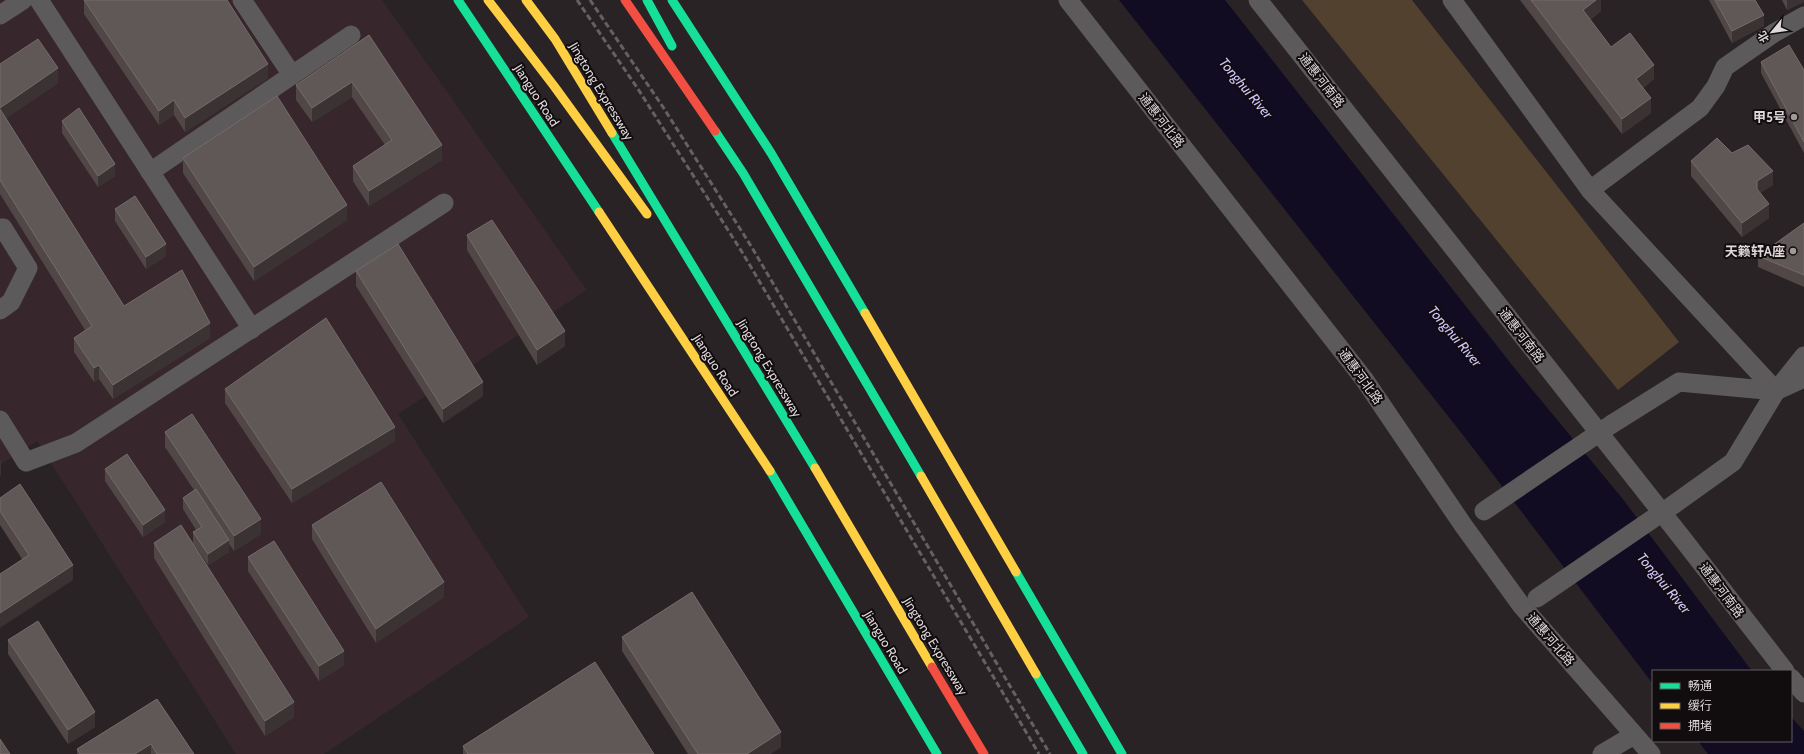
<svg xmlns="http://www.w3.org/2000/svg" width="1804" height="754" viewBox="0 0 1804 754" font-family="Cabin,'Noto Sans SC',sans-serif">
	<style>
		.built { fill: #37272c }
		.green { fill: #534130 }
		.water { fill: #120c23 }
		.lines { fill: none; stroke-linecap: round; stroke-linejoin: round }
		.street { stroke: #5d5a5b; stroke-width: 19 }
		.fast { stroke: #16e098; stroke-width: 9 }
		.slow { stroke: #ffcf43; stroke-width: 9 }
		.jam { stroke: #f24e42; stroke-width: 9 }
		.rail { stroke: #646161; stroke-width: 3; stroke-dasharray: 6 3; stroke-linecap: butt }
		.street-bridge { stroke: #5d5a5b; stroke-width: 19 }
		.wall { fill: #514747 }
		.shaded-wall { fill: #3a3233 }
		.building { fill: #605757; stroke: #746b6b }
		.poi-dot { fill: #9f999b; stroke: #110c0e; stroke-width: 1.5 }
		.labels { text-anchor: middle; stroke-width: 4; stroke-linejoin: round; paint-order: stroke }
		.street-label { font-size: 13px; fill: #dfd8da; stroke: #110c0e }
		.poi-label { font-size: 13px; font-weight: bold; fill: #dfd8da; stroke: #110c0e; text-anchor: end }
		.water-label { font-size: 14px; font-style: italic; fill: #d0c5ff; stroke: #110c0e }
	</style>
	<rect width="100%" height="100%" fill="#292325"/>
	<polygon class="built" points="0,0 382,0 587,290 398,414 529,617 324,754 236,754 37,441 0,465"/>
	<polygon class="green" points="1302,0 1412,0 1679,342 1618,390"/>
	<g class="water">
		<polygon points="1119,0 1225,0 1516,370 1622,498 1752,671 1653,671 1653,684 1463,435"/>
		<polygon points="1791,717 1804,731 1804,754 1708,754 1698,741 1791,741"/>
	</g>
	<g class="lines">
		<g class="street">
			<polyline points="39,0 252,329"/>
			<polyline points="242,0 292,75"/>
			<polyline points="1068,0 1364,379 1463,525 1521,605 1651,754"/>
			<polyline points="1258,0 1682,538 1785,671"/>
			<polyline points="1452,0 1590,190 1776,391"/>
			<polyline points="0,15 23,0"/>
			<polyline points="150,172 351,35"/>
			<polyline points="1590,190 1700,108 1716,86 1725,67 1774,33 1804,16"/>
			<polyline points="0,228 3,228 28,268 11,302 0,310"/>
			<polyline points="0,420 26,462 76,443 444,203"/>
			<polyline points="1612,424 1679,382 1776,391 1804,378"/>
			<polyline points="1673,505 1733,462 1776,391 1804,356"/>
			<polyline points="1791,678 1804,693"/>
			<polyline points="1602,754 1634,735"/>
		</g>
		<g class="fast">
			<polyline points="458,0 599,212"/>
			<polyline points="647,0 672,46"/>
			<polyline points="672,0 771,153 865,313"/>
			<polyline points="715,131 743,173 921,476"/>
			<polyline points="612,133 815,468"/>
			<polyline points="770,471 937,754"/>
			<polyline points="1016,572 1122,754"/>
			<polyline points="1036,674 1083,754"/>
		</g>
		<g class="slow">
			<polyline points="488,0 554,86 647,214"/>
			<polyline points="526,0 555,39 612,133"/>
			<polyline points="599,212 770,471"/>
			<polyline points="865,313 1016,572"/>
			<polyline points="815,468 932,667"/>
			<polyline points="921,476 1036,674"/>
		</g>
		<g class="jam">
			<polyline points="625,0 715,131"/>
			<polyline points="932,667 984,754"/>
		</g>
		<g class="rail">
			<polyline points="577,0 638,89 742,252 1039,754"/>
			<polyline points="590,0 663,107 751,246 1050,754"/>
		</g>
		<g class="street-bridge">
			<polyline points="1484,511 1612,424"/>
			<polyline points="1537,598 1673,505"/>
		</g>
	</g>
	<g class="wall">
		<polygon points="84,0 268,78 185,132 174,115 159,125 84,14"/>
		<polygon points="1520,0 1601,0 1601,11 1590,20 1611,47 1654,79 1643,88 1651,113 1622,134"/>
		<polygon points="1709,0 1755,0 1764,26 1732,43"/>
		<polygon points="1782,0 1804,0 1804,2 1787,10"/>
		<polygon points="369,35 442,160 369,206 353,181 353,166 385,145 352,97 312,122 296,100 296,85"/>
		<polygon points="1761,62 1804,70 1804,153 1761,73"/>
		<polygon points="0,64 58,83 6,118 124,306 210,338 113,399 99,379 94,382 74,352 74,338 85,330 0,194"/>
		<polygon points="62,121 115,176 98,187 62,133"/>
		<polygon points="1732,153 1773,185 1760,193 1769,218 1742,237 1691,176 1691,161"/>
		<polygon points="183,158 347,220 254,281 183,173"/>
		<polygon points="115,209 166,256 146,269 115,221"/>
		<polygon points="1804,223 1804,287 1758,267 1758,256"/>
		<polygon points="467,235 565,346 537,365 467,250"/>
		<polygon points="356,271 483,396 443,423 356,286"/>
		<polygon points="225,389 395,441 292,503 225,403"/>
		<polygon points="165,432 261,534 234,551 229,544 229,552 208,565 193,543 193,532 196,530 183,509 183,498 194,490 165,447"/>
		<polygon points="105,469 165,522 143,537 105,481"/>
		<polygon points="0,498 73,580 22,559 0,525"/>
		<polygon points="312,525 444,597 376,643 312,539"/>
		<polygon points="154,543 294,717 265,736 154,558"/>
		<polygon points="248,557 344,665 319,681 248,571"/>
		<polygon points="622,637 781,747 770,754 688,754 622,651"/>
		<polygon points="8,640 95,727 68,744 8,654"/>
		<polygon points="157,699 194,754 77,754 77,749"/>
		<polygon points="463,746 654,754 463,754"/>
	</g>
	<g class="shaded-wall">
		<polygon points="1596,0 1601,0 1601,11 1583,25 1583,10"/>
		<polygon points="1787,0 1804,0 1804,2 1787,10"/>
		<polygon points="1764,15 1764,26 1732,43 1732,31"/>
		<polygon points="268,64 268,78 185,132 185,118"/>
		<polygon points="1654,65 1654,79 1636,93 1636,79"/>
		<polygon points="58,68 58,83 0,122 0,108"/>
		<polygon points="352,82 352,97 312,122 312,108"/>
		<polygon points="1651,98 1651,113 1622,134 1622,119"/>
		<polygon points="174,100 174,115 159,125 159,111"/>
		<polygon points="442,145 442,160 369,206 369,191"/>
		<polygon points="115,164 115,176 98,187 98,176"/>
		<polygon points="1773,171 1773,185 1757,195 1757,181"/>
		<polygon points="1769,204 1769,218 1742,237 1742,223"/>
		<polygon points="347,205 347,220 254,281 254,267"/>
		<polygon points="166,244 166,256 146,269 146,257"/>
		<polygon points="210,323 210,338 113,399 113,385"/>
		<polygon points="565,331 565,346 537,365 537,350"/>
		<polygon points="99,365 99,379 94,382 94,368"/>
		<polygon points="483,382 483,396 443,423 443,409"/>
		<polygon points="395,427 395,441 292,503 292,489"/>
		<polygon points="1,460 1,475 0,476 0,461"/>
		<polygon points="165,510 165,522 143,537 143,525"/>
		<polygon points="261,519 261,534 234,551 234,536"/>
		<polygon points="229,540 229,552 208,565 208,554"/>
		<polygon points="73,565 73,580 0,628 0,613"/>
		<polygon points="444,582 444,597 376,643 376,629"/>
		<polygon points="344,651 344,665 319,681 319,666"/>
		<polygon points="294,702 294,717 265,736 265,721"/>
		<polygon points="95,712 95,727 68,744 68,730"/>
		<polygon points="781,732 781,747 770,754 747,754"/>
		<polygon points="151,744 151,754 135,754"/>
	</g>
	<g class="building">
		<polygon points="84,0 227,0 268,64 185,118 174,100 159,111"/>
		<polygon points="1531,0 1596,0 1583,10 1611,47 1630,33 1654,65 1636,79 1651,98 1622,119"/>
		<polygon points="1715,0 1755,0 1764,15 1732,31"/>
		<polygon points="369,35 442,145 369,191 353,166 392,140 352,82 312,108 296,85"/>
		<polygon points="38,39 58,68 0,108 0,64"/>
		<polygon points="1789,45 1804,70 1804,142 1761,62"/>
		<polygon points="277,96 347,205 254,267 183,158"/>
		<polygon points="79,108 115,164 98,176 62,121"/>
		<polygon points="0,109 124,306 182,270 210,323 113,385 99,365 94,368 74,338 92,326 0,180"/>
		<polygon points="1717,138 1732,153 1748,145 1773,171 1757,181 1757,189 1769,204 1742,223 1691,161"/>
		<polygon points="135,196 166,244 146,257 115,209"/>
		<polygon points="492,220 565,331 537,350 467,235"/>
		<polygon points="1804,223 1804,275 1758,256"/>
		<polygon points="398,244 483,382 443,409 356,271"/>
		<polygon points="326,318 395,427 292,489 225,389"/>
		<polygon points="192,414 261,519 234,536 165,432"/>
		<polygon points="127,454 165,510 143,525 105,469"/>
		<polygon points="381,482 444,582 376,629 312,525"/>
		<polygon points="20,484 73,565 0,613 0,574 29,555 0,511 0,498"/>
		<polygon points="196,489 229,540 208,554 193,532 202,527 183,498"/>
		<polygon points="181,525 294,702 265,721 154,543"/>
		<polygon points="274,541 344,651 319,666 248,557"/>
		<polygon points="692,592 781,732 747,754 698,754 622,637"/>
		<polygon points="38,621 95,712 68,730 8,640"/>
		<polygon points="595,662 654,754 468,754 463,746"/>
		<polygon points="157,699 194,754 157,754 151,744 135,754 80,754 77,749"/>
		<polygon points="0,739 10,754 0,754"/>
	</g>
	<g class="poi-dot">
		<circle cx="1794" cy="117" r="4"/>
		<circle cx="1793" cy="251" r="4"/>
	</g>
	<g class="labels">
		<g class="street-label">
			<text transform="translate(1322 80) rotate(52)" y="5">通惠河南路</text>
			<text transform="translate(602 91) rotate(59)" y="5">Jingtong Expressway</text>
			<text transform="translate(537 95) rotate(57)" y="5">Jianguo Road</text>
			<text transform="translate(1162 120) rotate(52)" y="5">通惠河北路</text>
			<text transform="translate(1522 335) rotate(52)" y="5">通惠河南路</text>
			<text transform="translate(716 365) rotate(57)" y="5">Jianguo Road</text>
			<text transform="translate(770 368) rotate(59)" y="5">Jingtong Expressway</text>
			<text transform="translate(1361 376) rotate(54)" y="5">通惠河北路</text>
			<text transform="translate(1722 590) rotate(53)" y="5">通惠河南路</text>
			<text transform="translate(1551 639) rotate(49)" y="5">通惠河北路</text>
			<text transform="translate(886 642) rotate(59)" y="5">Jianguo Road</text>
			<text transform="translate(936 646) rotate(59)" y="5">Jingtong Expressway</text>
		</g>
		<g class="poi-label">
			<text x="1786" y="122">甲5号</text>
			<text x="1785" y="256">天籁轩A座</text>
		</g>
		<g class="water-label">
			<text transform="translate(1246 88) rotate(50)" y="5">Tonghui River</text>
			<text transform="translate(1455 336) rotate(50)" y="5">Tonghui River</text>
			<text transform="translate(1664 583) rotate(50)" y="5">Tonghui River</text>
		</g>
	</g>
	<rect x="1652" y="670" width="140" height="72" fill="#110c0e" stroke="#635e60"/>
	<rect x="1660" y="683" width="20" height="6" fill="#16e098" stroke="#635e60"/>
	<text x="1688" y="690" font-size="12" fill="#dfd8da">畅通</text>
	<rect x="1660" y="703" width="20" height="6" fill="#ffcf43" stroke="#635e60"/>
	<text x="1688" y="710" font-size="12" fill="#dfd8da">缓行</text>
	<rect x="1660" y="723" width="20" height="6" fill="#f24e42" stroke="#635e60"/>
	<text x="1688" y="730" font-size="12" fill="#dfd8da">拥堵</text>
	<g transform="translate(1772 32) rotate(241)" stroke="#110c0e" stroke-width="3" paint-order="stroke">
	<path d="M0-3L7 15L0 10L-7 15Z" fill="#dfd8da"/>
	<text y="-6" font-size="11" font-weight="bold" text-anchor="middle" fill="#dfd8da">北</text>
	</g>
</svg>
